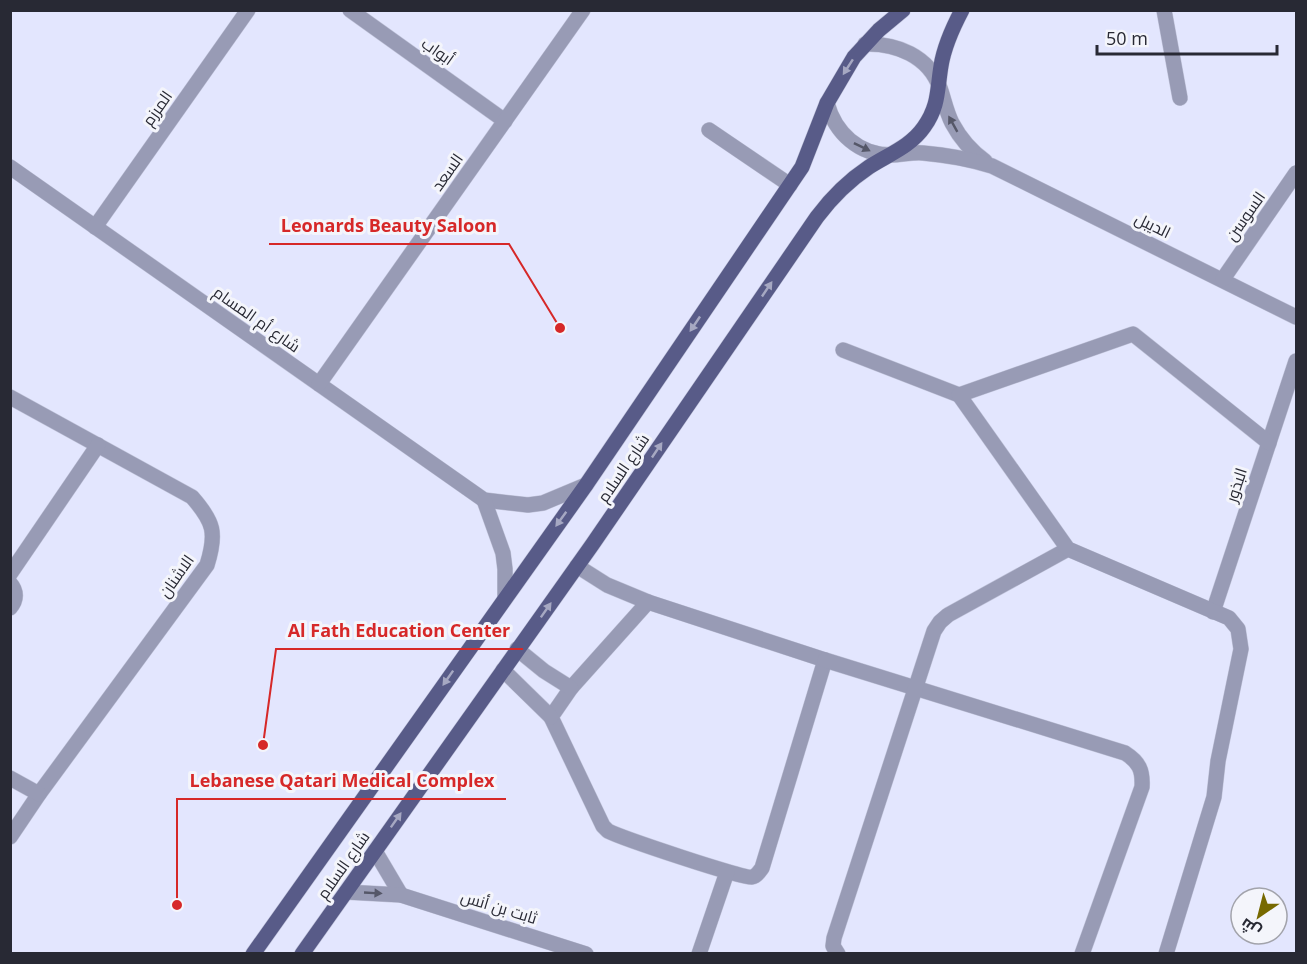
<svg xmlns="http://www.w3.org/2000/svg" width="1307" height="964" viewBox="0 0 1307 964" font-family="'Open Sans',Cairo,sans-serif">
	<style>
		.lines { fill: none; stroke-linecap: round; stroke-linejoin: round }
		.minor-casing { stroke: #c1c4da; stroke-width: 16 }
		.major-casing { stroke: #c1c4da; stroke-width: 16 }
		.minor { stroke: #989bb5; stroke-width: 15 }
		.major { stroke: #585b88; stroke-width: 15 }
		.oneway { fill: #a6a8c2 }
		.oneway2 { fill: #555768 }
		.labels { text-anchor: middle; stroke-width: 6; stroke-linejoin: round; paint-order: stroke }
		.street-label { font-size: 16px; fill: #282934; stroke: #f4f5fb }
		.leader { fill: none; stroke: #d62828; stroke-width: 2 }
		.callout-dot { fill: #d62828; stroke: #f4f5fb; stroke-width: 2 }
		.callout-label { font-size: 18px; text-anchor: middle; font-weight: bold; fill: #d62828; stroke: #f4f5fb; stroke-width: 6; stroke-linejoin: round; paint-order: stroke }
	</style>
	<rect width="100%" height="100%" fill="#e3e6fe"/>
	<g class="lines">
		<g class="minor-casing">
			<g id="minor">
				<polyline points="350,10 505,121"/>
				<polyline points="1164,10 1180,98"/>
				<path d="M865 44C896 43 929 56 940 88 944 99 946 111 952 123 960 138 971 151 985 161"/>
				<path d="M827 103C835 133 859 155 891 155 902 155 912 152 923 153 947 155 969 159 992 166L1296 317"/>
				<polyline points="709,130 790,185"/>
				<polyline points="10,167 484,500 528,505 543,503 586,485"/>
				<polyline points="95,227 248,10"/>
				<polyline points="1223,279 1296,173"/>
				<polyline points="843,350 959,395"/>
				<polyline points="319,384 583,10"/>
				<path d="M10 397 192 497C214 522 217 533 207 565L39 794 10 837"/>
				<polyline points="484,500 503,553 505,569 505,598"/>
				<polyline points="577,566 607,585 648,602"/>
				<polyline points="10,574 98,445"/>
				<path d="M10 583C17 591 17 600 10 608"/>
				<path d="M648 602 825 660 762 868C759 872 757 876 752 877 743 879 622 838 608 831L603 826 551 717 571 688Z"/>
				<polyline points="1213,612 1296,361"/>
				<polyline points="517,649 544,671 571,688"/>
				<path d="M825 660 1125 753C1139 762 1143 770 1142 787L1082 954"/>
				<polyline points="503,670 551,717"/>
				<polyline points="10,778 39,794"/>
				<polyline points="375,851 401,895"/>
				<polyline points="346,892 401,895 586,954"/>
				<polyline points="699,954 727,872"/>
				<polyline points="838,954 833,946 834,938 934,631 940,622 948,615 1068,549"/>
				<polyline points="1166,954 1214,797 1218,761 1241,649 1238,629 1229,618 1068,549 959,395 1133,334 1269,443"/>
			</g>
		</g>
		<g class="major-casing">
			<g id="major">
				<polyline points="253,954 586,485 802,167 827,103 854,57 879,30 903,10"/>
				<path d="M302 954 592 545 817 217C832 197 848 181 869 167 889 154 910 147 924 127 939 106 937 90 941 66 944 47 953 27 962 10"/>
			</g>
		</g>
		<use href="#minor" class="minor"/>
		<use href="#major" class="major"/>
	</g>
	<defs><path id="oneway-solid" d="M-6-.8H1V-3.2L6.5 0L1 3.2V.8H-6Z" transform="scale(1.5)"/></defs>
	<g class="oneway">
		<use href="#oneway-solid" transform="translate(848 67) rotate(123)"/>
		<use href="#oneway-solid" transform="translate(767 289) rotate(-56)"/>
		<use href="#oneway-solid" transform="translate(695 324) rotate(124)"/>
		<use href="#oneway-solid" transform="translate(657 450) rotate(-56)"/>
		<use href="#oneway-solid" transform="translate(561 519) rotate(126)"/>
		<use href="#oneway-solid" transform="translate(546 610) rotate(-55)"/>
		<use href="#oneway-solid" transform="translate(448 678) rotate(125)"/>
		<use href="#oneway-solid" transform="translate(396 820) rotate(-55)"/>
	</g>
	<g class="oneway2">
		<use href="#oneway-solid" transform="translate(953 124) rotate(-119)"/>
		<use href="#oneway-solid" transform="translate(862 147) rotate(26)"/>
		<use href="#oneway-solid" transform="translate(373 893) rotate(3)"/>
	</g>
	<g class="labels">
		<g class="street-label">
			<text transform="translate(438 51) rotate(35)" y="6">أبواب</text>
			<text transform="translate(157 108) rotate(-55)" y="6">المرزم</text>
			<text transform="translate(447 172) rotate(-55)" y="6">السعد</text>
			<text transform="translate(1245 216) rotate(-55)" y="6">السوسن</text>
			<text transform="translate(1153 225) rotate(26)" y="6">الديبل</text>
			<text transform="translate(257 319) rotate(35)" y="6">شارع أم المسام</text>
			<text transform="translate(623 468) rotate(-56)" y="6">شارع السلام</text>
			<text transform="translate(1236 485) rotate(-72)" y="6">البذور</text>
			<text transform="translate(176 576) rotate(-55)" y="6">الاشنان</text>
			<text transform="translate(343 865) rotate(-55)" y="6">شارع السلام</text>
			<text transform="translate(499 907) rotate(17)" y="6">ثابت بن أنس</text>
		</g>
	</g>
	<path class="leader" d="M560 328L509 244H269M263 745L276 649H523M177 905L177 799H506"/>
	<g class="callout-dot">
		<circle cx="560" cy="328" r="6"/>
		<circle cx="263" cy="745" r="6"/>
		<circle cx="177" cy="905" r="6"/>
	</g>
	<g class="callout-label">
		<text x="389" y="232">Leonards Beauty Saloon</text>
		<text x="399" y="637">Al Fath Education Center</text>
		<text x="342" y="787">Lebanese Qatari Medical Complex</text>
	</g>
	<rect width="1307" height="964" fill="none" stroke="#282934" stroke-width="24"/>
	<g transform="translate(1259 916) rotate(215)"><circle r="28" fill="#f4f5fb" stroke="#a2a3ab" stroke-width="1.5"/>
	<path d="M0-4.5L10 22L0 15L-10 22Z" fill="#776900"/>
	<text y="-9" font-size="16" font-weight="bold" text-anchor="middle" fill="#282934">ش</text>
	</g>
	<path d="M1097 45v9h180v-9" fill="none" stroke="#282934" stroke-width="3"/>
	<text x="1106" y="45" font-size="18" fill="#282934" stroke="#f4f5fb" stroke-width="4.5" paint-order="stroke">50 m</text>
</svg>
